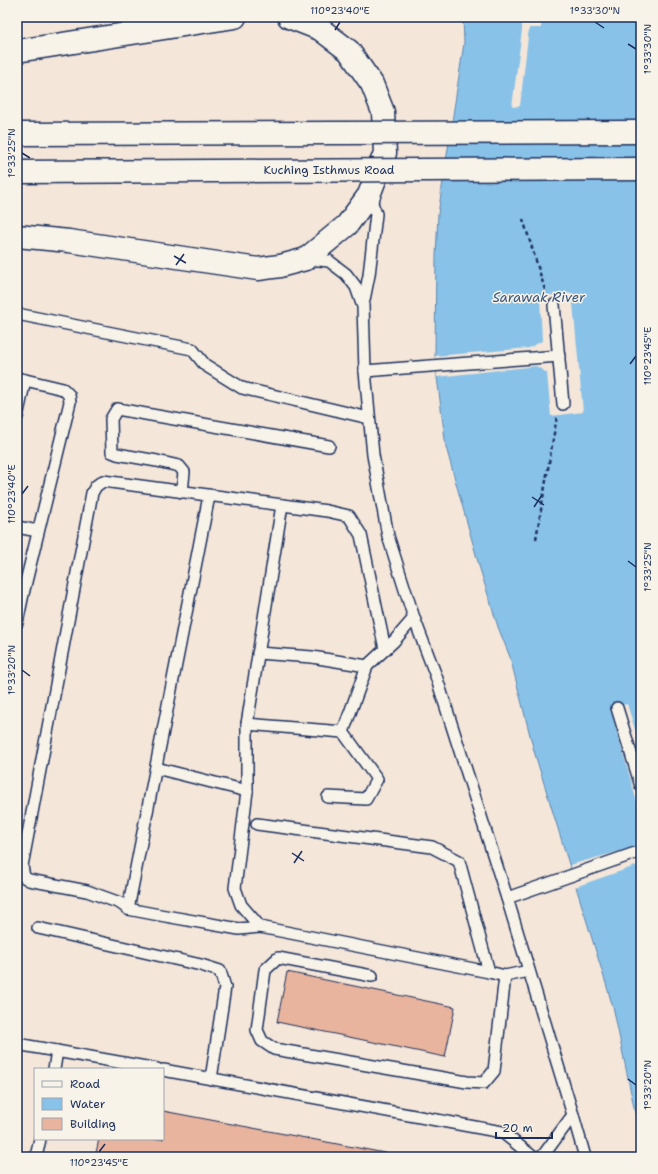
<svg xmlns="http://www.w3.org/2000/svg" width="658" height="1174" viewBox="0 0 658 1174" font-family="'Shantell Sans',sans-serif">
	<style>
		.water { fill: #89c2e8; stroke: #5d87b1 }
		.pier { fill: #f4e6d9 }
		.building { fill: #e9b49d; stroke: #1b2f5e }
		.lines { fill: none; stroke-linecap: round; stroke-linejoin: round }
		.service-casing { stroke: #1b2f5e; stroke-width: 14 }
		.tertiary-casing { stroke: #1b2f5e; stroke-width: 25 }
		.path { stroke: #1b2f5e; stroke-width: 2.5; stroke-dasharray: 4 3; stroke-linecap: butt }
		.service { stroke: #f7f3e8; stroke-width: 11 }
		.tertiary { stroke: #f7f3e8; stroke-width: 22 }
		.secondary-bridge-casing { stroke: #1b2f5e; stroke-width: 25; stroke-linecap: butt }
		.secondary-bridge { stroke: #f7f3e8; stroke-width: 22 }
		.ticks { fill: none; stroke: #1b2f5e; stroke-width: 1.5 }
		.labels { text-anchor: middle; stroke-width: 3; stroke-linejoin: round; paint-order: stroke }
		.street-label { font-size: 12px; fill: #1b2f5e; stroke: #f7f3e8 }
		.water-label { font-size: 13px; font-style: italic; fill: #365480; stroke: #f7f3e8 }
		.neatline { fill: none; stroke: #1b2f5e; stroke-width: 1.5 }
		.ticks-label { font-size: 10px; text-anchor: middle; fill: #1b2f5e }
	</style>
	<rect width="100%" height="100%" fill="#f4e6d9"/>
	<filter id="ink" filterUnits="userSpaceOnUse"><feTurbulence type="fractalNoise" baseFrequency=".025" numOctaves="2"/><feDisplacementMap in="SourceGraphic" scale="8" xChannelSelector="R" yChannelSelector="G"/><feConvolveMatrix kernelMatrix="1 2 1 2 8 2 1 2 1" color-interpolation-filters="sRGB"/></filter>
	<g filter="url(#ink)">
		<polygon class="water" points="463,17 641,17 641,1141 614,1011 607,987 534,751 510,657 498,627 480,569 446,447 437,377 435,356 436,256 438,214 464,43"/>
		<g class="pier">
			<polygon points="522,17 541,17 541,28 529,28 520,106 512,107 522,30"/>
			<polygon points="572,293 583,412 551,416 547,373 536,366 437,377 435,356 529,348 542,341 540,296"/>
			<polygon points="627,704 641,749 641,816 610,708"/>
			<polygon points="641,841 641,864 575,887 570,865 638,846"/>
		</g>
		<g class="building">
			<polygon points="287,972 455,1007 445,1057 277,1022"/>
			<polygon points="163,1111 406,1157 95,1157 99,1139 163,1139"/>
		</g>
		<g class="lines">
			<g class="service-casing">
				<g id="service">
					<polyline points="369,195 376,214 369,275 363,305 365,371 373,455 388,536 414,618 436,676 507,898 573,1115 585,1157"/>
					<polyline points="308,259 329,261 346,274 356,287 362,304"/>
					<polyline points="554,305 563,404"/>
					<polyline points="17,314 192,349 205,365 242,388 369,418"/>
					<polyline points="365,371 559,356"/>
					<polyline points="17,378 63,389 69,395 70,402 23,594 17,623"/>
					<polyline points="17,417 25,380"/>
					<polyline points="182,492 184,472 179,466 157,461 117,454 112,452 111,419 117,409 329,446"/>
					<polyline points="17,527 38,531"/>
					<polyline points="385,649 361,535 349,516 327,511 103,481 96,486 92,493 22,866 24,877 29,880 87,891 120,903 128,909 154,914 239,929 260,927 489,972 505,976 529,971"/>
					<polyline points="258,653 312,657 367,666 394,641 414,618"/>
					<polyline points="617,708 641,786"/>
					<polyline points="247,724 343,732 377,779 366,799 328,797"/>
					<polyline points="343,732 367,666"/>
					<polyline points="156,768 247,791 247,724 282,505"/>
					<polyline points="247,791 235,888 241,905 260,927"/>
					<polyline points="257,824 432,847 459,861 489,972"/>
					<polyline points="507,898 641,851"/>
					<polyline points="128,909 209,496"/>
					<polyline points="38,928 201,965 220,971 225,987 211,1079"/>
					<polyline points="372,976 278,958 265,970 257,1030 262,1041 274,1049 467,1082 484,1083 494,1071 505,976"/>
					<polyline points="17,1044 157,1069"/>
					<polyline points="54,1069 57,1051"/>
					<polyline points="163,1070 502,1132 533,1157"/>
					<polyline points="36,1157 40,1139"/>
					<polyline points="542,1157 573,1115"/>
				</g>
			</g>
			<g class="tertiary-casing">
				<g id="tertiary">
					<polyline points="17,51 235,17"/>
					<polyline points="17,236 69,241 258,269 280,266 306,259 347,225 369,195 385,153 383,112 372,84 349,51 320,29 289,17"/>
				</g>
			</g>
			<g class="path">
				<polyline points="523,219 546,293"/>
				<polyline points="536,539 557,416"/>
			</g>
			<use href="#service" class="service"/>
			<use href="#tertiary" class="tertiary"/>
			<g class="secondary-bridge-casing">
				<g id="secondary-bridge">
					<polyline points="17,134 641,132"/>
					<polyline points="17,172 641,169"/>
				</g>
			</g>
			<use href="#secondary-bridge" class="secondary-bridge"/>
		</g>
	</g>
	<path class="ticks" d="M595 22 604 28M335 30 340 22M628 44 636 49M22 153 30 158M174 256 186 263M176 265 184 254M630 364 636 356M22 494 28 486M532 497 544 505M534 507 542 495M628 561 636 567M22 670 30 676M292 853 304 861M294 863 302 851M628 1079 636 1085M99 1152 105 1144"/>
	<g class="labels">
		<g class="street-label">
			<text x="329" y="174">Kuching Isthmus Road</text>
		</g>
		<g class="water-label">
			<text x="539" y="302">Sarawak River</text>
		</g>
	</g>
	<rect width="658" height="1174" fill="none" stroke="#f7f3e8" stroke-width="44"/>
	<rect x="34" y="1068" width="130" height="72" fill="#f7f3e8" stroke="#9fa5b1"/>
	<rect x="42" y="1081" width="20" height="6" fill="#f7f3e8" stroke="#9fa5b1"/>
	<text x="70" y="1088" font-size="12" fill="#1b2f5e">Road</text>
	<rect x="42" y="1098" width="20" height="12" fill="#89c2e8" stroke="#9fa5b1"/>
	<text x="70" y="1108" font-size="12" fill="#1b2f5e">Water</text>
	<rect x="42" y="1118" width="20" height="12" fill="#e9b49d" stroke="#9fa5b1"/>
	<text x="70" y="1128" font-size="12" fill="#1b2f5e">Building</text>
	<path d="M496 1132v6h56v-6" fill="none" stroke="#1b2f5e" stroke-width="2"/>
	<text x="502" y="1132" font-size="12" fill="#1b2f5e" stroke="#f7f3e8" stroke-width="3" paint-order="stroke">20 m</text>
	<rect x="22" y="22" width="614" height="1130" class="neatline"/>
	<g class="ticks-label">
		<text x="340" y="14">110°23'40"E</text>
		<text x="595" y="14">1°33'30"N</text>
		<text transform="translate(647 49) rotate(-90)" y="4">1°33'30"N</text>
		<text transform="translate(11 153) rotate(-90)" y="4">1°33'25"N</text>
		<text transform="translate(647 356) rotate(-90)" y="4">110°23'45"E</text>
		<text transform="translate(11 494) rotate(-90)" y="4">110°23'40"E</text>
		<text transform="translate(647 567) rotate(-90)" y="4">1°33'25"N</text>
		<text transform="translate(11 670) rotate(-90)" y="4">1°33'20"N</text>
		<text transform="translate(647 1085) rotate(-90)" y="4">1°33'20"N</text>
		<text x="99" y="1166">110°23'45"E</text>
	</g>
</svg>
